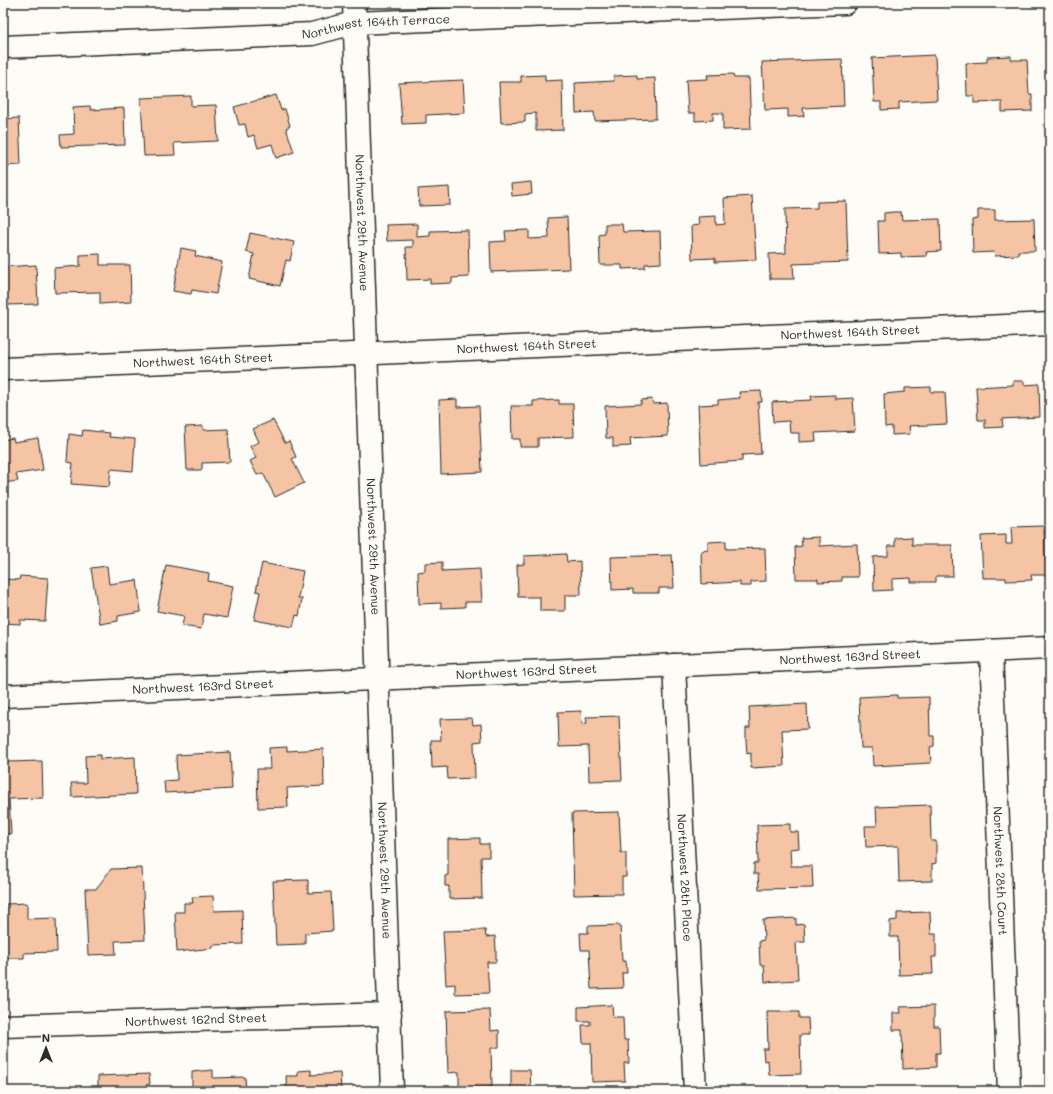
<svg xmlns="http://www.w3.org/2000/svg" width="1053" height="1094" viewBox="0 0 1053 1094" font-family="Mali,sans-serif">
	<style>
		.building { fill: #f4c4a4; stroke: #2b2b2b }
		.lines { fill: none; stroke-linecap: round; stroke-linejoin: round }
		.street-casing { stroke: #2b2b2b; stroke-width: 25 }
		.street { stroke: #fdfcf7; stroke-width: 22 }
		.labels { text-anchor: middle; stroke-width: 4; stroke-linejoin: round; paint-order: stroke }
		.street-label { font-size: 12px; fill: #2b2b2b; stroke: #fdfcf7 }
	</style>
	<rect width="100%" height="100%" fill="#fdfcf7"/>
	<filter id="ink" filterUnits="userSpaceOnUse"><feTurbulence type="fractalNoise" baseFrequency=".025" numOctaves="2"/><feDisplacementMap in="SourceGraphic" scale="8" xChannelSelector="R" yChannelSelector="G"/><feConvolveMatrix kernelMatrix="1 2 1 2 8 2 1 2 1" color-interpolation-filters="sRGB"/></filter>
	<g filter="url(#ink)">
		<g class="building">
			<polygon points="935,55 937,100 899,102 899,109 881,110 881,102 874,102 872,58"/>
			<polygon points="1011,56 1011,60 1027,60 1029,94 1032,94 1032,111 1002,112 1002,102 974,103 974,96 967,96 966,63 987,62 987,57"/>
			<polygon points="842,59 844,106 803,108 804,116 788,117 788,109 765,110 762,62"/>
			<polygon points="733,74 734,78 749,78 751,129 723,130 723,113 713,113 713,120 695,121 695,113 688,113 686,80 708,79 707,75"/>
			<polygon points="545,75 545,81 562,80 563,130 536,131 536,113 525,114 525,122 501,123 499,82 521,82 521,76"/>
			<polygon points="637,75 637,79 655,78 656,119 595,121 594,112 576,113 575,83 614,81 614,76"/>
			<polygon points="463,80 465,113 426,115 426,123 402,124 399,83"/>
			<polygon points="276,95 281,110 285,109 290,126 286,128 294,152 276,158 272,144 258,148 254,135 248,137 245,124 239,125 234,107"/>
			<polygon points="191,96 191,106 216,105 218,141 174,143 175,155 144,156 141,98"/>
			<polygon points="90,106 91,110 124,108 125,145 61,147 60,135 74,134 73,107"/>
			<polygon points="19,118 21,165 3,166 3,119"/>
			<polygon points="531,182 532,194 512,196 511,184"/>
			<polygon points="449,187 450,205 419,206 418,189"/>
			<polygon points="752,196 756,260 715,262 715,258 692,259 691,226 699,225 698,217 716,216 716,225 725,224 724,198"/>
			<polygon points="846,201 848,262 793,264 794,279 770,279 769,254 786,253 785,209 817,208 817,202"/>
			<polygon points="978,210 995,210 995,220 1034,219 1035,251 1018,251 1018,255 995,256 994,252 973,253 972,220 978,219"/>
			<polygon points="893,212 901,212 902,220 940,219 941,251 926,252 927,256 901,257 901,253 879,254 878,221 884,221 884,213"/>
			<polygon points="567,217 569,269 491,272 490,242 506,241 505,231 529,230 529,239 549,238 548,218"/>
			<polygon points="417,224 417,237 430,236 430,231 468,230 469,277 452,278 452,283 430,284 430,279 407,280 406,247 413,247 413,240 387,241 386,225"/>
			<polygon points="605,224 622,224 623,232 660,231 661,263 645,264 645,268 622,269 622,265 600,265 599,235 605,234"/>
			<polygon points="250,233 294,242 290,261 286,260 280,286 249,279 254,254 246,252"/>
			<polygon points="181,248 196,251 195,256 222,262 216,294 192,290 191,294 173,291"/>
			<polygon points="100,254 100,265 130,265 131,302 100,304 100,292 55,293 54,268 80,266 80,255"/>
			<polygon points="36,265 38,304 7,305 6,293 3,294 3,267"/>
			<polygon points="1013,381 1024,381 1024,385 1039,384 1040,417 1002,419 1003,427 985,428 985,420 978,420 976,387 1013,385"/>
			<rect x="1049" y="381" width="1" height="31"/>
			<polygon points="931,387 931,392 945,392 947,424 909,426 910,434 892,435 892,426 885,427 884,394 905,392 905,388"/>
			<polygon points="761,391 762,402 758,402 761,454 742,455 742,461 701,464 698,405 718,404 718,400 740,398 739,392"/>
			<polygon points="835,395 835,399 853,398 855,431 815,433 816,441 799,442 799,433 790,433 789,421 773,422 772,402 812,400 811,396"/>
			<polygon points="457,399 457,407 479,406 482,472 441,474 439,400"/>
			<polygon points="652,399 653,404 667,403 668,436 630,438 631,446 613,447 613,438 606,438 605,406 641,404 641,400"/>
			<polygon points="559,400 559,404 573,404 574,437 538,438 538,447 520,447 520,439 512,439 511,406 533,406 533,401"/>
			<polygon points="273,420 285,443 289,441 296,457 292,459 304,483 275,497 263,473 257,475 250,461 256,458 250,446 259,442 253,429"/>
			<polygon points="203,426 203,430 228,429 230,462 202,463 202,470 187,470 185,427"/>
			<polygon points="83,430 110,433 109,437 135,439 133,471 111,469 109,487 71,484 73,463 67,462 69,434 82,436"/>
			<polygon points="13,438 14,442 38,438 43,470 16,474 18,481 3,483 3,440"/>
			<polygon points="1044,526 1046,575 1031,575 1032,580 1006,581 1006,578 983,578 981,536 1006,535 1006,544 1012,544 1011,527"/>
			<polygon points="819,537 819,546 857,544 858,577 842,577 842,581 818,582 818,579 796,579 795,547 802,546 801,538"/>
			<polygon points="912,537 912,545 952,545 953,576 936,576 936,582 911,582 911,578 892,579 892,590 874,591 873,557 888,556 888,546 895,546 895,538"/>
			<polygon points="726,541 726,549 765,548 766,581 751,582 751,586 740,586 740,582 702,584 701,551 708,550 708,542"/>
			<polygon points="566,554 567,562 580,561 581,595 565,595 565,611 540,611 540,597 518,597 517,565 524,564 524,556"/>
			<polygon points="672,555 674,588 659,588 659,593 633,593 633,589 612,590 611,557"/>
			<polygon points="442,562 442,571 480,569 482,602 465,602 465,607 441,608 441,603 419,604 418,572 425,571 425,563"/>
			<polygon points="262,563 303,571 298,598 302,598 299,616 296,615 293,627 254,620 260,592 256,591"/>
			<polygon points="166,565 209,573 208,581 233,586 227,618 204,614 201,629 182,626 184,616 157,611"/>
			<polygon points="107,566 109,584 137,580 141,612 118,616 118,621 100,624 91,568"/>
			<polygon points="20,576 48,578 45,621 20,620 20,624 3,623 5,579 19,580"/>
			<polygon points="897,695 897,698 929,697 930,736 934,736 934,746 930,747 931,763 873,766 872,748 861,748 859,697"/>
			<polygon points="807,704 808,729 782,730 784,766 751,768 751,753 747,754 746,741 746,728 750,728 749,707"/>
			<polygon points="581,711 582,724 587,723 586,717 619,716 622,780 589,781 588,746 559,747 558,712"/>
			<polygon points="472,718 473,725 481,724 482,741 474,742 475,778 448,779 447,767 432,768 431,740 441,740 440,719"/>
			<polygon points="287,747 287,751 323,749 324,786 287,788 288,807 258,808 257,769 270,769 269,748"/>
			<polygon points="230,752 232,789 165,793 164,781 177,780 176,755"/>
			<polygon points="100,755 100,759 135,757 136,794 72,797 71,783 86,783 85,756"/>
			<polygon points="3,760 7,760 7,762 42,761 43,798 9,799 11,834 3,834"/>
			<polygon points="930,805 931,841 936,841 936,863 932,864 932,881 899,882 898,846 866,847 865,826 877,826 876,807"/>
			<polygon points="619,812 621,853 626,853 626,877 622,877 622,894 574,895 572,813"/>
			<polygon points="790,824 790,832 798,832 799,848 790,849 791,866 812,866 813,888 759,889 758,874 754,874 754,863 758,863 757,825"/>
			<polygon points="480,838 480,844 489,844 489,857 481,857 482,898 449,899 449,886 445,886 445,876 448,875 448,839"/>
			<polygon points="142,868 145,940 115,941 116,954 88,955 85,889 96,889 111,869"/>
			<polygon points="308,880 308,893 331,892 333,931 305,933 305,944 276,945 273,881"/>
			<polygon points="213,896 214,911 242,910 243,944 213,945 213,948 177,952 175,912 184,912 184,903 193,903 192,897"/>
			<polygon points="27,903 27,919 56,918 57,952 24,953 24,958 3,958 3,910 6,910 6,904"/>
			<polygon points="930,912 931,934 936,934 936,957 932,957 933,974 899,975 898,937 890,937 890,921 897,920 897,913"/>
			<polygon points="796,918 796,925 804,924 805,942 796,942 798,980 765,982 764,965 760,965 759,941 764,940 763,920"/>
			<polygon points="620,925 622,961 626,961 627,973 622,973 623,988 591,989 589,950 581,950 580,933 588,933 588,926"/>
			<polygon points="485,930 486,937 495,936 496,949 496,962 487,962 489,993 455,994 455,984 446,985 443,931"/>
			<polygon points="612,1005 613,1017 623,1017 624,1040 628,1040 629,1063 624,1063 625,1081 592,1082 591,1043 583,1043 582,1025 590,1025 590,1021 578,1021 578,1007"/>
			<polygon points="934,1006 934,1026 939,1026 940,1053 936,1053 936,1067 903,1069 902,1030 893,1030 893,1013 901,1013 900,1007"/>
			<polygon points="490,1010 491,1031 499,1030 499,1047 491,1048 492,1087 459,1088 459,1072 448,1073 446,1011"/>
			<polygon points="767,1012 799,1012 799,1018 808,1018 809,1035 800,1035 801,1074 769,1075 768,1060 764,1061 763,1049 768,1049"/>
			<polygon points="213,1070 213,1078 245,1077 246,1091 192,1091 192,1072"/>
			<polygon points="311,1070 311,1075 340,1073 341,1091 287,1091 286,1076 298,1076 298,1071"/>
			<polygon points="511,1070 530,1070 531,1090 511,1090"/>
			<polygon points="149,1074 150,1084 146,1085 146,1091 98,1091 98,1076"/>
		</g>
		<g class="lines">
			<g class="street-casing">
				<g id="street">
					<path id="s1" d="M354 3 392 1091"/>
					<path id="s2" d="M3 47 312 34 354 23 845 3"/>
					<path id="s3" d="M3 369 1050 324"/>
					<path id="s4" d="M991 651 1009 1091"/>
					<path id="s5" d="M674 665 695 1091"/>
					<path id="s6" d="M3 696 1050 648"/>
					<path id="s7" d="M3 1026 390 1014"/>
				</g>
			</g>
			<use href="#street" class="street"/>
		</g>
	</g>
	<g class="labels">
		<g class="street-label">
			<text dy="4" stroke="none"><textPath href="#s2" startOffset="374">Northwest 164th Terrace</textPath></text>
			<text dy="4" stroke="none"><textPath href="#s1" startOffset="220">Northwest 29th Avenue</textPath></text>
			<text dy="4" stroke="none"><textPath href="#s3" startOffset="848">Northwest 164th Street</textPath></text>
			<text dy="4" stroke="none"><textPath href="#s3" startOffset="524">Northwest 164th Street</textPath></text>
			<text dy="4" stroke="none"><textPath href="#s3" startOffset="200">Northwest 164th Street</textPath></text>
			<text dy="4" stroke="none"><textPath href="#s1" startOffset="544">Northwest 29th Avenue</textPath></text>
			<text dy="4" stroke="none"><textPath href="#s6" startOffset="848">Northwest 163rd Street</textPath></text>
			<text dy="4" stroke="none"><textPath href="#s6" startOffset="524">Northwest 163rd Street</textPath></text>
			<text dy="4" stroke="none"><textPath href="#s6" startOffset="200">Northwest 163rd Street</textPath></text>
			<text dy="4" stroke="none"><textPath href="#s1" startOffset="868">Northwest 29th Avenue</textPath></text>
			<text dy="4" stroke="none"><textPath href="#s4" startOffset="220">Northwest 28th Court</textPath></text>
			<text dy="4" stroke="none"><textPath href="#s5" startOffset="213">Northwest 28th Place</textPath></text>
			<text dy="4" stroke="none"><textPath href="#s7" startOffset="193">Northwest 162nd Street</textPath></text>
		</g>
	</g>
	<rect width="1053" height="1094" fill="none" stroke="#fdfcf7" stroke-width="16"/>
	<rect x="8" y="8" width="1037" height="1078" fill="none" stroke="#2b2b2b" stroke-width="1.5" filter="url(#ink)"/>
	<g transform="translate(46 1048)" stroke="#fdfcf7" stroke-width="3" paint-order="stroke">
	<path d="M0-3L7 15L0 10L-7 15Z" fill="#2b2b2b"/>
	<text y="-6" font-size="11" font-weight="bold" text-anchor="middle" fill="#2b2b2b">N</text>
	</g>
</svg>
